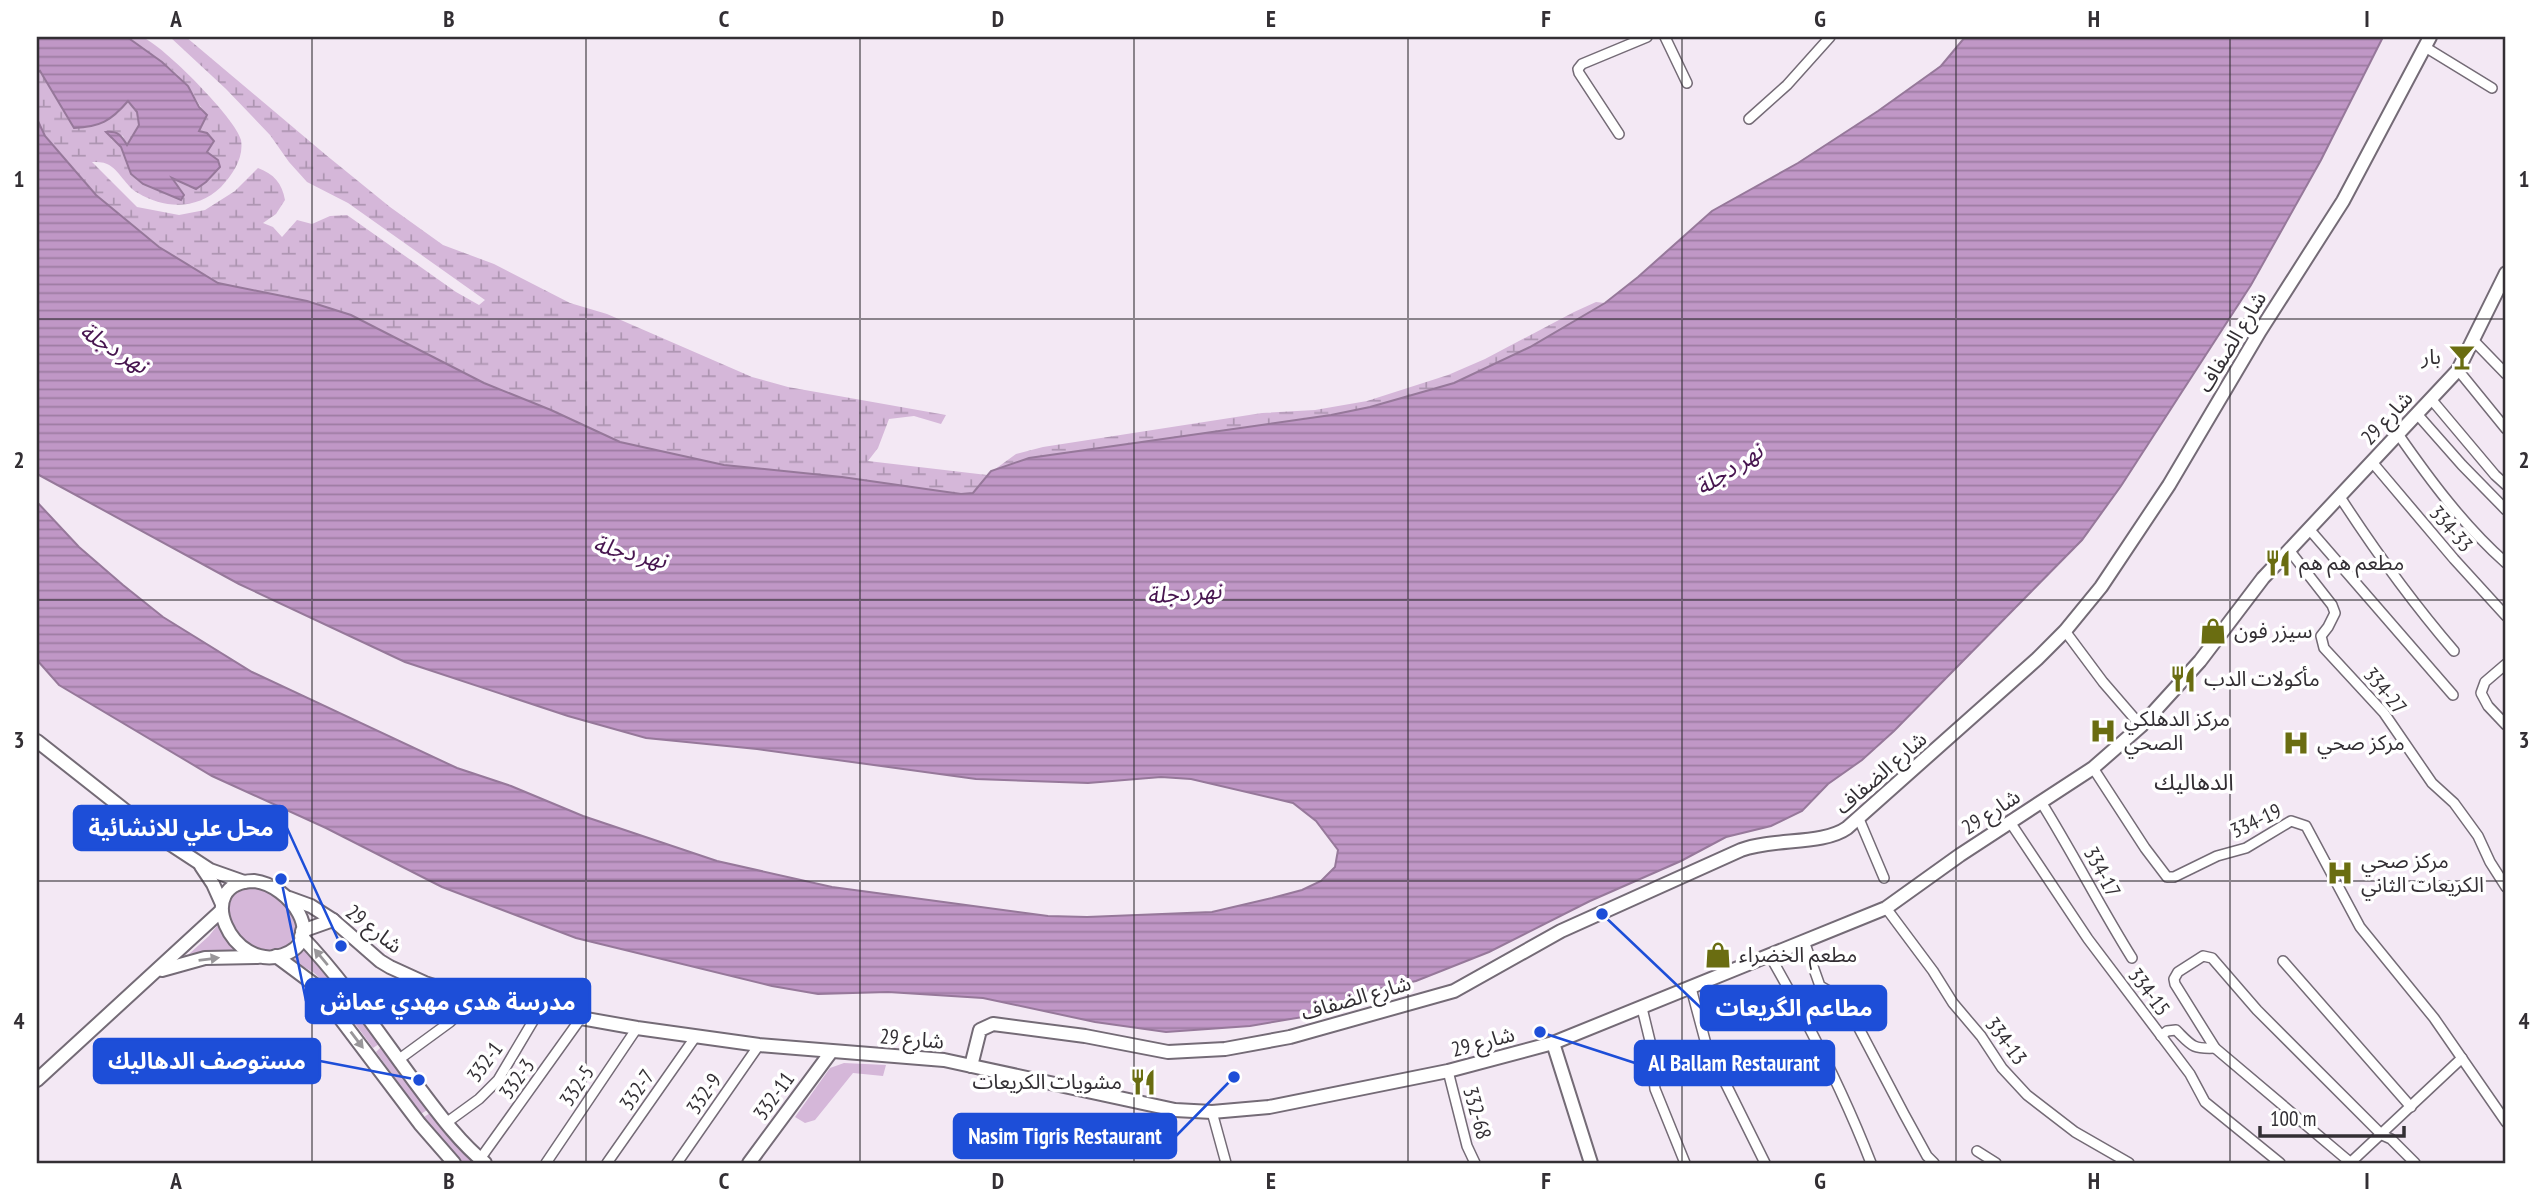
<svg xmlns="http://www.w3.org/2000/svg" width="2543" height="1200" viewBox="0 0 2543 1200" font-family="'PT Sans Narrow','Noto Sans Arabic',sans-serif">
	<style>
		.green { fill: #d5b7d9 }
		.wetland { fill: url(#wetland-marsh) }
		.water { fill: url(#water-rules); stroke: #96789a; stroke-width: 2 }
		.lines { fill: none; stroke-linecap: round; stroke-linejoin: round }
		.minor-casing { stroke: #746b76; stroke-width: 12 }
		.tertiary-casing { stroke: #746b76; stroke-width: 16 }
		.minor { stroke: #fff; stroke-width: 9 }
		.tertiary { stroke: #fff; stroke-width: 12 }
		.oneway { fill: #99979a }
		.grid { fill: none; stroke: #332f34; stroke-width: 2; stroke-opacity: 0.55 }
		.labels { text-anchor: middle; stroke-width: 7; stroke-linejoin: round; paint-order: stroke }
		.street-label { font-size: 21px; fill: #332f34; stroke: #fff }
		.poi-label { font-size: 21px; fill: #332f34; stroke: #fff; text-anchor: start }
		.water-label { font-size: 23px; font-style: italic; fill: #47154f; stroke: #fff }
		.neighbourhood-label { font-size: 23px; fill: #332f34; stroke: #fff }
		.leader { fill: none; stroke: #1d4ed8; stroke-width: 2.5 }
		.callout-dot { fill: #1d4ed8; stroke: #fff; stroke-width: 2.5 }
		.callout { fill: #1d4ed8; stroke: #1d4ed8; stroke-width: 2.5 }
		.callout-label { font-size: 23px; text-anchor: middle; font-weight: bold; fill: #fff }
		.neatline { fill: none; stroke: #332f34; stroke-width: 2.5 }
		.grid-label { font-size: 23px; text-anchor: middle; font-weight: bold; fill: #332f34 }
	</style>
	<defs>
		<pattern id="wetland-marsh" width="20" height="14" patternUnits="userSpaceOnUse" patternTransform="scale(1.75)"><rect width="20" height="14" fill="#d5b7d9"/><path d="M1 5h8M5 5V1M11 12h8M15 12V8" fill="none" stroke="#ad95b1"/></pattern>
		<pattern id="water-rules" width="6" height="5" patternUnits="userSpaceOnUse" patternTransform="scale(1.75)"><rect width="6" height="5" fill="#c097c6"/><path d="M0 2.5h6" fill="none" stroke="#9d7ca2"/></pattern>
	</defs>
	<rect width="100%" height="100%" fill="#f3e8f4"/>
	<g class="green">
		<path d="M257 887C268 889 282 898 289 906 302 921 297 945 277 950 236 960 201 889 257 887Z"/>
		<polygon points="220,922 248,952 216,950 189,954 209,936"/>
		<polygon points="307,949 308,950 379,1044 373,1048 324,982 313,972 293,961 293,959"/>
		<polygon points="381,1047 427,1110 421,1114 376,1052"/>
		<polygon points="844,1063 886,1065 883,1076 853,1073 815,1120 805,1123 795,1117 830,1068"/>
		<polygon points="430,1113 445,1134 474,1163 463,1163 439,1138 424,1117"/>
	</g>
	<path class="wetland" d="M127 37C131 37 138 36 142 37 163 45 237 120 241 140 244 158 233 174 221 187 197 210 165 209 138 193 126 187 119 169 107 164 103 162 97 162 92 162L137 207 179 215 205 210 235 191 258 168C274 174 282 183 285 200L276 214 263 223 273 227 282 237 297 220 312 224 330 216 347 215 456 292 479 305 485 300 348 203 307 182 289 162 270 135 226 89 170 37H186L326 155 390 207 443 245 494 264 570 303 607 314 752 377 788 387 946 415 941 424 914 416 889 419 878 448 868 461 987 475 1016 454 1043 447 1262 413 1315 410 1367 401 1448 375 1485 359 1574 312 1596 302 1605 303C1668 254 1733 206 1800 161 1850 128 1932 86 1965 37H1978L1614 324 1402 404 996 499 696 473 220 298 37 149V66L74 128 118 113 128 101 137 112 139 125 126 145 123 136 115 132 111 139 180 188 171 180 172 178 189 187 207 153 199 131 207 115C199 106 195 96 188 87 173 66 147 52 127 37Z"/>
	<g class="water">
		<path d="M37 37H127L162 62 188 86 199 107 207 115 199 131 207 133 214 141 207 152 218 160 220 167 206 182 196 189 172 178 184 195 181 200 143 184 131 174 121 147 106 132C118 131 121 135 127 145L139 125 137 112 128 101C111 121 100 127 74 128L40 71 37 73Z"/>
		<polygon points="1965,37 2383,37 2321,160 2251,285 2121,486 2082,540 1894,731 1862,760 1828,784 1802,811 1771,826 1726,837 1681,861 1590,901 1489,952 1416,981 1363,992 1347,1000 1338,1011 1250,1026 1166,1032 1095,1022 983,998 888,992 818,994 772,986 576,938 442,887 326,828 212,776 59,685 37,660 37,502 79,547 123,585 163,617 252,672 457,768 511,786 583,816 717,861 832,887 1048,916 1087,917 1212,912 1272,898 1302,890 1321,881 1335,867 1338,850 1316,821 1293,803 1191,779 1161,777 1088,783 976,779 757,749 646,738 568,716 405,662 239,584 39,475 37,476 37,119 45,136 96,195 159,247 218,283 307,301 351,315 484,383 551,410 620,442 724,465 842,477 961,494 973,493 991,471 1029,458 1331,415 1370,407 1454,383 1530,347 1605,303 1638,277 1712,211 1798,163 1878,111 1941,66"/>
	</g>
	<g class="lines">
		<g class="minor-casing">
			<g id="minor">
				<polyline points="1665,37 1687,83"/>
				<polyline points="2425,47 2492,88"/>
				<polyline points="1749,119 1787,85 1830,37"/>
				<polyline points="1619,134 1579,73 1578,69 1582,64 1647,37"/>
				<polyline points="2473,340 2506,374"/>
				<polyline points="2458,370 2506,429"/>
				<polyline points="2431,399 2495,475 2506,485"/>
				<polyline points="2417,414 2462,465 2506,510"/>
				<path d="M2398 434C2430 480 2464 526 2506 563"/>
				<polyline points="2372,462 2454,559 2506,616"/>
				<path d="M2340 497C2375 551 2412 602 2454 651"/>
				<polyline points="2309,529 2453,695"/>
				<polyline points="2289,550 2332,605 2335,613 2328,627 2321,636 2324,648 2384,713 2432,783 2454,803 2478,836 2490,862 2506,887"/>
				<polyline points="2065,631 2103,682 2141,726"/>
				<polyline points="2506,664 2485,682 2481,693 2488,706 2506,725"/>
				<polyline points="2093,768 2145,848 2167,877 2174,877 2217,856 2246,848 2291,821 2306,826 2360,927 2434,1018 2506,1122"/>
				<path d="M2041 802C2073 853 2100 907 2132 958"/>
				<polyline points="1859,819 1884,878"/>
				<polyline points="2010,822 2088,939 2190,1074 2205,1102 2280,1163"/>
				<polyline points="1886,908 1933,971 1953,1003 1981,1036 2002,1068 2027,1095 2075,1132 2129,1163"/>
				<polyline points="1804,941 1820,986 1839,997 1853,1017 1904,1114 1927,1156 1934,1163"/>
				<path d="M1770 956C1809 1024 1843 1091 1871 1163"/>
				<polyline points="2283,961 2411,1107"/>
				<polyline points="1691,988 1706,1044 1765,1163"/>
				<polyline points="1642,1008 1650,1041 1655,1089 1685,1163"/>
				<path d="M2161 1036 2167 1031 2176 1030C2192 1046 2192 1049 2215 1048"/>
				<polyline points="398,1060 450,1022 474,999"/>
				<polyline points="1448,1071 1467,1146 1475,1163"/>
				<polyline points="1212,1112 1226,1163"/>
				<polyline points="446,1123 479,1099 498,1080 539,1011"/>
				<polyline points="1977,1151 1996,1163"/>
				<polyline points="480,1159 581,1018"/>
				<polyline points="546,1163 637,1028"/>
				<polyline points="607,1163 696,1036"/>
				<polyline points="677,1163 759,1045"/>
				<polyline points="2350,1163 2462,1058"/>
				<polyline points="2351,1163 2215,1048 2175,984 2174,979 2178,972 2203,956 2212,958 2257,1010 2382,1135 2391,1139 2415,1163"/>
			</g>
		</g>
		<g class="tertiary-casing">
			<g id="tertiary">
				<polyline points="37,741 155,834 210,870 244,882"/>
				<polyline points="201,866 213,884 222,904"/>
				<path d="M254 881C290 885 328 939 283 955 232 973 191 882 254 881Z"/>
				<polyline points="289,898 311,906 333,920 380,961 390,967 425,983 474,999 637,1028 759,1045 944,1060 1175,1110 1212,1112 1269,1107 1448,1071 1553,1043 1886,908 1960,855 2093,768 2141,726 2200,661 2263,578 2458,370 2506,273"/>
				<polyline points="302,931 333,920"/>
				<path d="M301 936C343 980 378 1032 414 1081 436 1110 457 1140 485 1163"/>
				<polyline points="276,956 315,985 420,1124 454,1163"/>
				<polyline points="162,970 205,958 258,957"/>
				<polyline points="1553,1043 1591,1163"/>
				<path d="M971 1066 980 1030 993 1024 1085 1036 1168 1052 1225 1049 1290 1037 1454 991 1561 931 1741 850C1773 838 1823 845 1847 828L2037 659 2065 631 2101 587 2169 485 2260 331 2343 201 2430 37"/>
				<polyline points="37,1080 221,911"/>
				<polyline points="749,1163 831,1052"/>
			</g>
		</g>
		<use href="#minor" class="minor"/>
		<use href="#tertiary" class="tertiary"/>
	</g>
	<defs><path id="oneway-solid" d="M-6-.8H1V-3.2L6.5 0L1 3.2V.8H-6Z" transform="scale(1.75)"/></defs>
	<g class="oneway">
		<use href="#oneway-solid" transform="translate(321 957) rotate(-130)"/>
		<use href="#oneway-solid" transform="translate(209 959) rotate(-7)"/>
		<use href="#oneway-solid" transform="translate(357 1040) rotate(53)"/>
	</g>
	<path class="grid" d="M312 37V1163M586 37V1163M860 37V1163M1134 37V1163M1408 37V1163M1682 37V1163M1956 37V1163M2230 37V1163M37 319H2506M37 600H2506M37 881H2506"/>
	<defs>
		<g id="bar-bare" transform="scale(2.1)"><path d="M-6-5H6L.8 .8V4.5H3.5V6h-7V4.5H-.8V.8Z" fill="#6a6d11" stroke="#fff" stroke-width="2.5" paint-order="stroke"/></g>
		<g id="restaurant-bare" transform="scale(2.1)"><path d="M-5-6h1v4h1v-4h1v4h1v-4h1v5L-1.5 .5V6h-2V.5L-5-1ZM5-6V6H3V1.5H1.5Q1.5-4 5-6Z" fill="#6a6d11" stroke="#fff" stroke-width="2.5" paint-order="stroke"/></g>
		<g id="shop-bare" transform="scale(2.1)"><path d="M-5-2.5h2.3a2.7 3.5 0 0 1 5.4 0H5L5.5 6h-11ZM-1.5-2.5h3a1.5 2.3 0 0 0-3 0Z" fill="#6a6d11" stroke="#fff" stroke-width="2.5" paint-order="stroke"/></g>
		<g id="hospital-bare" transform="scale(2.1)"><path d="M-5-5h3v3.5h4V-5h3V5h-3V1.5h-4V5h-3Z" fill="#6a6d11" stroke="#fff" stroke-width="2.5" paint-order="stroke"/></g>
	</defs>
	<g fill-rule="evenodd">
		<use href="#bar-bare" x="2462" y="357"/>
		<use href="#restaurant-bare" x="2278" y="563"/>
		<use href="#shop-bare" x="2213" y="631"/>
		<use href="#restaurant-bare" x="2183" y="679"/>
		<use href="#hospital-bare" x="2103" y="731"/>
		<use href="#hospital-bare" x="2296" y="743"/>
		<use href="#hospital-bare" x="2340" y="873"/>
		<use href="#shop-bare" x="1718" y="955"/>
		<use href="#restaurant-bare" x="1143" y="1082"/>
	</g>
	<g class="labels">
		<g class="street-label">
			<text transform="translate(2232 342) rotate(-59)" y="7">شارع الضفاف</text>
			<text transform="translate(2387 418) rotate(-47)" y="7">شارع 29</text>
			<text transform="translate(2451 529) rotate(49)" y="7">334-33</text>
			<text transform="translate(2385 691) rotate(50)" y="7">334-27</text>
			<text transform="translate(1881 773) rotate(-41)" y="7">شارع الضفاف</text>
			<text transform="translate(1991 812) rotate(-33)" y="7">شارع 29</text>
			<text transform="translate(2256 821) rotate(-25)" y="7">334-19</text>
			<text transform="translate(2102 872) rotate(62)" y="7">334-17</text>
			<text transform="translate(374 929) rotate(38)" y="7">شارع 29</text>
			<text transform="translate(2149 992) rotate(53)" y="7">334-15</text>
			<text transform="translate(1356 998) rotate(-16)" y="7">شارع الضفاف</text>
			<text transform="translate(912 1039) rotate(5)" y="7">شارع 29</text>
			<text transform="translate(2006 1041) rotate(53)" y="7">334-13</text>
			<text transform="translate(1483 1042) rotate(-15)" y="7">شارع 29</text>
			<text transform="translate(485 1062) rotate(-53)" y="7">332-1</text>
			<text transform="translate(517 1079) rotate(-54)" y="7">332-3</text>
			<text transform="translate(577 1086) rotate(-56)" y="7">332-5</text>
			<text transform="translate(637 1090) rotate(-55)" y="7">332-7</text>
			<text transform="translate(704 1094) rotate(-55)" y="7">332-9</text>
			<text transform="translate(774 1096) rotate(-54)" y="7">332-11</text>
			<text transform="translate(1477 1113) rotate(74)" y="7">332-68</text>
		</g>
		<g class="poi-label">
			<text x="2441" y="364" text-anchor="end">بار</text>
			<text x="2299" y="570">مطعم هم هم</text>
			<text x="2234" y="638">سيزر فون</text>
			<text x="2204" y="686">مأكولات الدب</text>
			<text x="2124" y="726">مركز الدهلكي<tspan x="2124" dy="24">الصحي</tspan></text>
			<text x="2317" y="750">مركز صحي</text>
			<text x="2361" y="868">مركز صحي<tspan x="2361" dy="24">الكريعات الثاني</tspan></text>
			<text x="1739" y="962">مطعم الخضراء</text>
			<text x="1122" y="1089" text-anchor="end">مشويات الكريعات</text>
		</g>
		<g class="water-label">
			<text transform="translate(114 348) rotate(32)" y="8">نهر دجلة</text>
			<text transform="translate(1729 469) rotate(-33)" y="8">نهر دجلة</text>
			<text transform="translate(630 552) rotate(14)" y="8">نهر دجلة</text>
			<text transform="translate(1184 593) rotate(-4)" y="8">نهر دجلة</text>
		</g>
		<g class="neighbourhood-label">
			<text x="2194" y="790">الدهاليك</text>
		</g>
	</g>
	<path class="leader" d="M341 946L287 828M281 879L306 1001M1602 914L1701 1008M419 1080L320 1061M1540 1032L1635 1063M1234 1077L1176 1136"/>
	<g class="callout-dot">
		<circle cx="341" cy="946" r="7"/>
		<circle cx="281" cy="879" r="7"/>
		<circle cx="1602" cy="914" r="7"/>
		<circle cx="419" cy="1080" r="7"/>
		<circle cx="1540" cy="1032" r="7"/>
		<circle cx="1234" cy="1077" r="7"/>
	</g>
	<g class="callout">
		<rect x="74" y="806" width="213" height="44" rx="7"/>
		<rect x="306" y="979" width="284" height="44" rx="7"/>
		<rect x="1701" y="986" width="185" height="44" rx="7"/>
		<rect x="94" y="1039" width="226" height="44" rx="7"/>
		<rect x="1635" y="1041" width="199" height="44" rx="7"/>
		<rect x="954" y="1114" width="222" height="44" rx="7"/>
	</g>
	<g class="callout-label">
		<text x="181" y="836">محل علي للانشائية</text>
		<text x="448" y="1010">مدرسة هدى مهدي عماش</text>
		<text x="1794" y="1016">مطاعم الگريعات</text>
		<text x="207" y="1069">مستوصف الدهاليك</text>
		<text x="1734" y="1071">Al Ballam Restaurant</text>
		<text x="1065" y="1144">Nasim Tigris Restaurant</text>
	</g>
	<rect width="2543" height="1200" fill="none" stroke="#ffffff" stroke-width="77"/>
	<path d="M2260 1126v10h144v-10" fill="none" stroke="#332f34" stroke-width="3.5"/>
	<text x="2270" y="1126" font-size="21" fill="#332f34" stroke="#ffffff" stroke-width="5" paint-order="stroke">100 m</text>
	<rect x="38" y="38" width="2466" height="1124" class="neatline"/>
	<g class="grid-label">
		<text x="176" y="27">A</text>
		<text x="449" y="27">B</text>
		<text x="724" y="27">C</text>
		<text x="998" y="27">D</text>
		<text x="1271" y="27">E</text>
		<text x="1546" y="27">F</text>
		<text x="1820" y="27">G</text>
		<text x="2094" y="27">H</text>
		<text x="2367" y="27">I</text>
		<text x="19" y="187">1</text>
		<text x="2524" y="187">1</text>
		<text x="19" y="468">2</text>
		<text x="2524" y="468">2</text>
		<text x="19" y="748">3</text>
		<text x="2524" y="748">3</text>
		<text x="19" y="1029">4</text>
		<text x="2524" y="1029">4</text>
		<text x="176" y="1189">A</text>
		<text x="449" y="1189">B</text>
		<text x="724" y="1189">C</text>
		<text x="998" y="1189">D</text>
		<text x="1271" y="1189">E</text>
		<text x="1546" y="1189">F</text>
		<text x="1820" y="1189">G</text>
		<text x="2094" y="1189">H</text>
		<text x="2367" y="1189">I</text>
	</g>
</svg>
